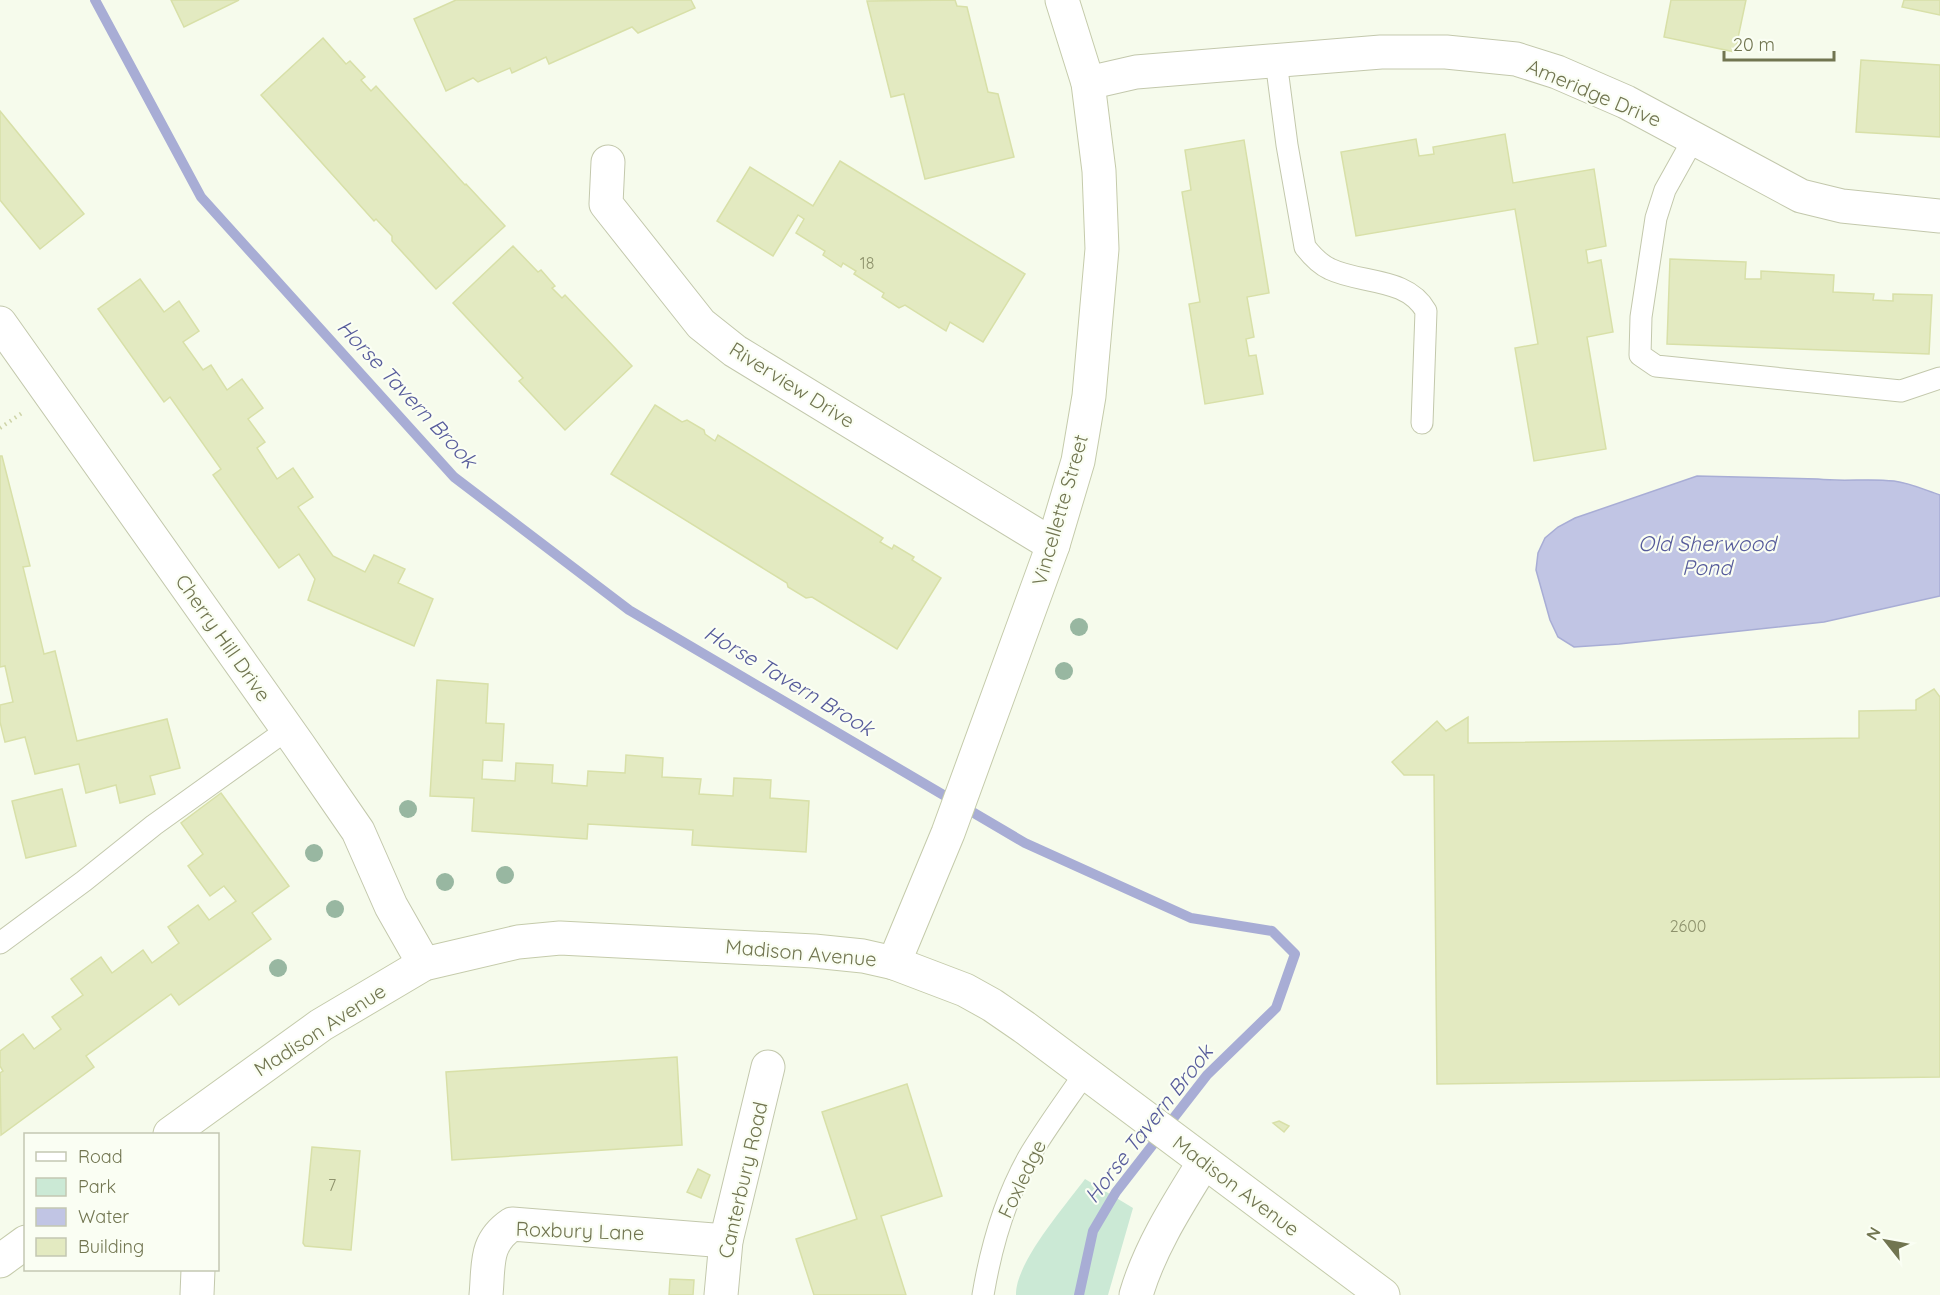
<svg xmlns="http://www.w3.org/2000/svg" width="1940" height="1295" viewBox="0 0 1940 1295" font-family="Quicksand,sans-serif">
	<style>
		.green { fill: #cbe9d5 }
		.water { fill: #c1c5e4; stroke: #a8add5; stroke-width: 1.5 }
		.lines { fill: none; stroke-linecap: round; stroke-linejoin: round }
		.stream { stroke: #a8add5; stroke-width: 10 }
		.building { fill: #e3eac1; stroke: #d8e0a8; stroke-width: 1.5 }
		.lane-casing { stroke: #c3c8ac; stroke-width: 23 }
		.street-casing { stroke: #c3c8ac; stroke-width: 35 }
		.secondary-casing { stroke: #c5cbab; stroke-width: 35 }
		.path { stroke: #ced4a8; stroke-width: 4; stroke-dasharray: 1.5 4.5; stroke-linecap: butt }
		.lane { stroke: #fff; stroke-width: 21 }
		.street { stroke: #fff; stroke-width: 33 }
		.secondary { stroke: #fff; stroke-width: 33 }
		.tree { fill: #98b7a1 }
		.labels { text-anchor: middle; stroke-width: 4.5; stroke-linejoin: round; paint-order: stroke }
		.number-label { font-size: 16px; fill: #8e926c }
		.street-label { font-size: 20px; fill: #717550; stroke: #fafef3 }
		.water-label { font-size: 21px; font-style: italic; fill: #565b9b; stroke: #fafef3 }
	</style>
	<rect width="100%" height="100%" fill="#f6fbec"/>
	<path class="green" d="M1085 1179 1133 1208 1108 1295H1016C1015 1263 1065 1206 1085 1179Z"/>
	<path class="water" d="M1697 476 1818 479C1844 482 1869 478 1894 481 1910 483 1925 490 1940 495V596L1824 622 1619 644 1574 647 1558 637 1550 620 1536 570 1538 553 1545 538 1558 527 1575 518Z"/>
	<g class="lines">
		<polyline class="stream" points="95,0 201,197 454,477 629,610 1025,843 1191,918 1272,931 1295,954 1276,1008 1207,1075 1116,1192 1093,1231 1079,1295"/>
	</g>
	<g class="building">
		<polygon points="171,0 239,0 184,27"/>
		<polygon points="456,0 691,0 695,8 638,33 632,27 549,64 546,57 512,73 510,68 478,82 473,78 446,91 414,19"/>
		<polygon points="955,0 957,6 967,7 988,92 998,94 1014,157 925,179 904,94 891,97 867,1"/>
		<polygon points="1671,0 1746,0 1735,52 1664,37"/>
		<polygon points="1904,0 1940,0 1940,15 1902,7"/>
		<polygon points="323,38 346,64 350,61 365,77 361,80 371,91 376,86 465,185 466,184 505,226 436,289 392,241 392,236 376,219 374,221 261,95"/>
		<polygon points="1861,60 1940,65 1940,137 1856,132"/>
		<polygon points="0,111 84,214 40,249 0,200"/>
		<polygon points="1505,134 1513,183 1594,169 1606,246 1586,250 1588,263 1601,260 1613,332 1587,337 1606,449 1534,461 1515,348 1538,344 1515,209 1356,236 1341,152 1416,139 1419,156 1434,154 1433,147"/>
		<polygon points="1244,140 1269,293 1247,297 1254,337 1246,339 1249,356 1256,355 1263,394 1205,404 1189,304 1200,302 1182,192 1191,190 1185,150"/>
		<polygon points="840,161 1025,274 983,342 950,322 946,331 905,305 899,308 882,297 884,293 854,274 856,271 843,263 841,267 823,255 825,251 796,233 804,219 798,215 773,256 717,221 750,167 813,206"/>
		<polygon points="513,246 538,272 541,270 555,286 552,288 562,298 565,295 632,366 565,430 519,381 523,378 453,303"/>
		<polygon points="1670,259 1746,262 1745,279 1761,279 1761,271 1834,275 1833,292 1874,294 1873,300 1893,301 1893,294 1932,295 1929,354 1667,344"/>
		<polygon points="140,279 164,312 179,301 199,331 183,342 203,370 211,365 227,390 242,379 263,408 248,419 265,442 257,448 277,479 293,468 313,497 298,507 333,556 365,572 374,555 405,569 398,583 433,599 414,646 308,600 315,579 299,554 279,568 213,475 221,469 170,397 164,402 98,309"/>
		<polygon points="655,405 682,422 687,420 704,430 705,434 715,441 718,435 883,538 880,542 892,549 894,545 914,557 912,560 941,578 897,649 812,597 806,598 788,587 787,583 611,474"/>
		<polygon points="0,456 2,456 30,566 23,567 44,654 55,651 77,741 167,719 180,768 150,776 155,794 120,803 116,785 86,793 79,764 35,774 25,737 5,742 0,722 0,705 13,702 5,666 0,667"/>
		<polygon points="437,680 488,684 486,723 504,724 502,761 483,760 482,779 515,781 516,763 553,765 552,783 587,786 588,771 625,773 626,755 663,758 662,777 701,779 699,794 733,796 734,778 771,780 770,798 809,801 806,852 692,845 693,830 588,824 587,839 472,831 474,798 430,796"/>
		<polygon points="1934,689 1940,697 1940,1077 1437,1084 1434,775 1404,775 1392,762 1437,721 1446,731 1468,717 1468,743 1859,738 1859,711 1916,710 1916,700"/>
		<polygon points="62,789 76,846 26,858 12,801"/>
		<polygon points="221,793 289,886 252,913 271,939 179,1005 171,994 86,1056 94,1067 1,1135 0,1073 3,1071 0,1066 0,1051 23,1034 34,1049 61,1029 52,1017 83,995 71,979 101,957 112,973 143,950 152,963 179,943 168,927 198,905 209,920 236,901 224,886 210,896 188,866 203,854 181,823"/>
		<polygon points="677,1057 682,1145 452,1160 446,1072"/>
		<polygon points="907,1084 942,1196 881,1216 906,1295 814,1295 796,1239 857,1219 822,1112"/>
		<polygon points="1279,1121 1289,1126 1284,1132 1273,1123"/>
		<polygon points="312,1147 360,1151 351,1250 305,1246 303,1243"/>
		<polygon points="698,1169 710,1175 701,1198 687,1192"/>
		<polygon points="670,1279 694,1280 693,1295 669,1295"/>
	</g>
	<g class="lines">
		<g class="lane-casing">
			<g id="lane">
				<path d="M1276 61 1287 145 1305 247C1312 256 1319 264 1330 269 1361 284 1407 277 1426 311L1422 423"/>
				<polyline points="1694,138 1665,190 1656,218 1641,317 1640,355 1656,366 1901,391 1940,378"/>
				<polyline points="0,943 84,881 154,825 288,729"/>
				<path d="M983 1295C991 1247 1004 1201 1028 1158 1045 1129 1066 1101 1085 1073"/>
			</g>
		</g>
		<g class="street-casing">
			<g id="street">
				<polyline points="1088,83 1136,72 1381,52 1446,52 1516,59 1557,72 1626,102 1801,196 1842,206 1940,216"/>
				<polyline points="608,162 606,204 701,324 735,351 1053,545"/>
				<polyline points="0,323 298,744 358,831 391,906 424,964"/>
				<polyline points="197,1295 198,1270"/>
				<path d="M486 1295C489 1264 484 1243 512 1224L726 1241"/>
				<polyline points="721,1295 726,1241 768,1067"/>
				<path d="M1136 1295C1150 1247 1178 1204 1204 1162"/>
			</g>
		</g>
		<g class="secondary-casing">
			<g id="secondary">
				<polyline points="894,963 948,833 1053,545 1078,461 1089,396 1102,249 1099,171 1088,83 1062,0"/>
				<polyline points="170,1134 321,1025 424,964 518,942 560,938 814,951 863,956 894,963 965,990 992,1005 1024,1027 1383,1295"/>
				<polyline points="0,1261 26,1242"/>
			</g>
		</g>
		<polyline class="path" points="0,428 22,413"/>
		<use href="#lane" class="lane"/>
		<use href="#street" class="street"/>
		<use href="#secondary" class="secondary"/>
	</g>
	<g class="tree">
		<circle cx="1079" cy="627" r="9"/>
		<circle cx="1064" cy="671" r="9"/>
		<circle cx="408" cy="809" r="9"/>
		<circle cx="314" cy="853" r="9"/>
		<circle cx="505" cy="875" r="9"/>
		<circle cx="445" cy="882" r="9"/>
		<circle cx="335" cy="909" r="9"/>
		<circle cx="278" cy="968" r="9"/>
	</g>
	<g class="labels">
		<g class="number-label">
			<text x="867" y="269">18</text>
			<text x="1688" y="932">2600</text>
			<text x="332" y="1191">7</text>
		</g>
		<g class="street-label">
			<text transform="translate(1594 93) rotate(23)" y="7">Ameridge Drive</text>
			<text transform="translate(792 385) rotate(32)" y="7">Riverview Drive</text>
			<text transform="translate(1060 510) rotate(-74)" y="7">Vincellette Street</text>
			<text transform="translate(223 638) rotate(55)" y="7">Cherry Hill Drive</text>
			<text transform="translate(801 953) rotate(5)" y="7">Madison Avenue</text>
			<text transform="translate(320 1030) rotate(-33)" y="7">Madison Avenue</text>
			<text transform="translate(1022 1179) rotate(-64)" y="7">Foxledge</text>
			<text transform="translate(743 1180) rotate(-77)" y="7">Canterbury Road</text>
			<text transform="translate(1236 1186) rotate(37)" y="7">Madison Avenue</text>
			<text transform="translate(580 1231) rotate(2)" y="7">Roxbury Lane</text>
		</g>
		<g class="water-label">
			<text transform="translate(407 394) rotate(47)" y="7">Horse Tavern Brook</text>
			<text x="1707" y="551">Old Sherwood<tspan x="1707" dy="24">Pond</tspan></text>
			<text transform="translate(789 681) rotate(31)" y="7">Horse Tavern Brook</text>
			<text transform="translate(1149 1124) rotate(-52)" y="7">Horse Tavern Brook</text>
		</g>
	</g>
	<rect x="24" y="1133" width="195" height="138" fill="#fafef3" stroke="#c3c7b2" stroke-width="1.5"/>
	<rect x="36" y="1152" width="30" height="9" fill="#ffffff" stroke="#c3c7b2" stroke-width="1.5"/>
	<text x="78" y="1163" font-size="18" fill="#717550">Road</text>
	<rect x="36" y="1178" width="30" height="18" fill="#cbe9d5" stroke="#c3c7b2" stroke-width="1.5"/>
	<text x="78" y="1193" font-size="18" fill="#717550">Park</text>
	<rect x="36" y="1208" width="30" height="18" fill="#c1c5e4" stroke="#c3c7b2" stroke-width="1.5"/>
	<text x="78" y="1223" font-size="18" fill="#717550">Water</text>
	<rect x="36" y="1238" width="30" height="18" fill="#e3eac1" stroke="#c3c7b2" stroke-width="1.5"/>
	<text x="78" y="1253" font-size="18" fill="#717550">Building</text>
	<g transform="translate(1886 1241) rotate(301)" stroke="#fafef3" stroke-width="4.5" paint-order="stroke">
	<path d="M0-4.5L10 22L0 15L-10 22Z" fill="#717550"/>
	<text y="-9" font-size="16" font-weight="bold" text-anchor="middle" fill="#717550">N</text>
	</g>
	<path d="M1724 51v9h110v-9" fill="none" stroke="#717550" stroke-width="3"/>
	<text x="1733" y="51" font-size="18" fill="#717550" stroke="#fafef3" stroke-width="4.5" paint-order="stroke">20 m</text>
</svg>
